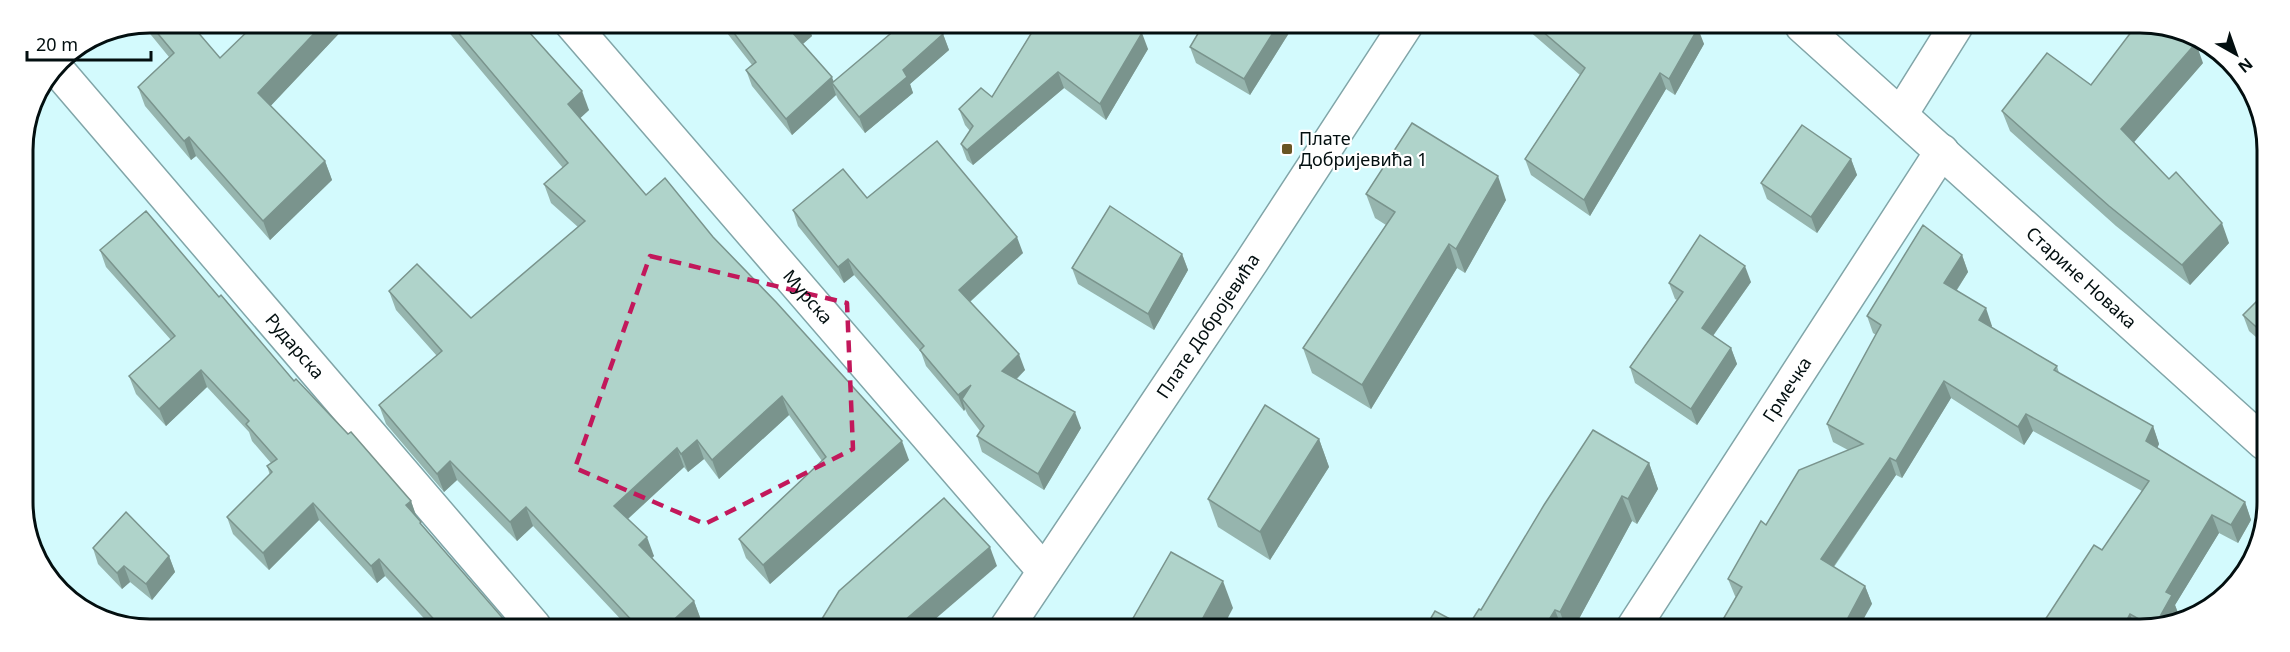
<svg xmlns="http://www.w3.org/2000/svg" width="2290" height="652" viewBox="0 0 2290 652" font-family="'Noto Sans',sans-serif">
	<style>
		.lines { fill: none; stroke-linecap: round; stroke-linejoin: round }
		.minor-casing { stroke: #81a5a8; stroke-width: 36 }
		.tertiary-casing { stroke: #81a5a8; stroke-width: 36 }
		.minor { stroke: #fff; stroke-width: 33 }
		.tertiary { stroke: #fff; stroke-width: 33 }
		.wall { fill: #96b5ae }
		.shaded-wall { fill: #7a948d }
		.building { fill: #afd3ca; stroke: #7a948d; stroke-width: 1.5 }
		.marked { fill: none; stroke: #c2185b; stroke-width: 4.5; stroke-dasharray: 12 8; stroke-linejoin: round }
		.poi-dot { fill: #695524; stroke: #fff; stroke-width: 2 }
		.labels { text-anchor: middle; stroke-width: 4.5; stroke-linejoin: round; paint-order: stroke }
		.poi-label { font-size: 18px; fill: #030f10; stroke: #fff; text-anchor: start }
		.street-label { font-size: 18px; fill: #030f10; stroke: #fff }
		.rim { fill: none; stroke: #030f10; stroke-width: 3 }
	</style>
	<rect width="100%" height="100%" fill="#d3fafd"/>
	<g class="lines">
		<g class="minor-casing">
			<g id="minor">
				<path id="s1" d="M571 23 1044 571"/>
				<path id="s2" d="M55 67 534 626"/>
				<polyline points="1901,114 1956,26"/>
				<path id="s3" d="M1007 627 1252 261 1406 25"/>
				<path id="s4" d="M1633 628 1942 151"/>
			</g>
		</g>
		<g class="tertiary-casing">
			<g id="tertiary">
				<path id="s5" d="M1802 26 2264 443"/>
			</g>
		</g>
		<use href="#minor" class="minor"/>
		<use href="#tertiary" class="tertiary"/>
	</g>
	<g class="wall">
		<polygon points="150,22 220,58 349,23 270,106 325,161 332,180 270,240 196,156 191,160 145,106 138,87 169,57 142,24"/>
		<polygon points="441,23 521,23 589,110 580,118 646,195 713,237 909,460 770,584 746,558 739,539 822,461 789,415 719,479 704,459 688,472 684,467 628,519 654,556 652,558 694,601 701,620 694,626 627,626 533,526 517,541 457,480 444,492 386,424 379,405 437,356 396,310 389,291 471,318 578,227 551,203 544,184 563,168"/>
		<polygon points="629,24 644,24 635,31"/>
		<polygon points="720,24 807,24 812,36 803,44 834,82 943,34 949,50 910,84 913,93 865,133 838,99 836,95 792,135 752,86 746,70 752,65"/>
		<polygon points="1037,24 1148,49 1106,120 1064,88 973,165 967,160 961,144 970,131 965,125 959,109 992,97"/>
		<polygon points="1203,25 1294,25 1250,95 1196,63 1190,47"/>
		<polygon points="1526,25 1695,26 1704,44 1675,95 1666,89 1590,216 1531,175 1525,159 1580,75 1528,30"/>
		<polygon points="2203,63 2134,142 2229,243 2190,285 2116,226 2010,131 2002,111 2091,85"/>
		<polygon points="1851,159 1857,175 1817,233 1767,199 1761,183"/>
		<polygon points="1366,194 1506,200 1465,273 1457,268 1371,409 1312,373 1303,348 1386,225 1375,218"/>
		<polygon points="867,198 1023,253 970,302 1025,370 1017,379 1081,428 1044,490 982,452 977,436 980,431 968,415 965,409 964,411 926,366 921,352 854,275 844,283 798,226 793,210"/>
		<polygon points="100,250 219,297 294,381 411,501 416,516 423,527 506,622 514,626 431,626 385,576 377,583 319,520 269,570 233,534 227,517 270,475 267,466 271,463 252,441 249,432 207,387 166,426 136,394 129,376 171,340 106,267"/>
		<polygon points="1182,254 1188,270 1154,330 1078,284 1072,268"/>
		<polygon points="1962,255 1968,272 1957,290 1992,326 1991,327 2057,366 2059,373 2153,426 2159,444 2157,448 2245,502 2251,520 2238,543 2219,533 2175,605 2178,613 2175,618 2148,629 2039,629 2102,550 2142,491 2033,431 2024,445 1951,398 1902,478 1896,475 1834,567 1865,586 1872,604 1736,597 1735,596 1728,579 1766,525 1848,450 1833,442 1827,424 1876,335 1873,333 1867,316"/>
		<polygon points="1751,282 1713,336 1731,348 1737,364 1697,425 1635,383 1630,367 1677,300 1675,299 1669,283"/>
		<polygon points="2264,294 2264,344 2249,331 2243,315"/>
		<polygon points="1319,439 1329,467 1270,560 1218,527 1208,499"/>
		<polygon points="1649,463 1658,489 1637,524 1632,521 1574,628 1425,628 1467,628 1481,610"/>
		<polygon points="93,548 169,556 175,572 152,600 130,582 122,589 98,564"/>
	</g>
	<g class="shaded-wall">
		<polygon points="324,23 349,23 265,112 258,93"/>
		<polygon points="632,24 644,24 635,31"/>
		<polygon points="802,24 807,24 812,36 798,48 792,32"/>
		<polygon points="1278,25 1294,25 1250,95 1244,79"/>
		<polygon points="1698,28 1704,44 1675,95 1669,79"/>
		<polygon points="1142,33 1148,49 1106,120 1100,104"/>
		<polygon points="943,34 949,50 910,84 913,93 865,133 859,117 903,70"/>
		<polygon points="2196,43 2203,63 2128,149 2121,129"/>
		<polygon points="1058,72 1064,88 973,165 967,150"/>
		<polygon points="1660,73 1666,89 1590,216 1584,200"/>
		<polygon points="832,77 836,88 832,83 836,95 792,135 786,119"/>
		<polygon points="582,91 589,110 575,123 568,104"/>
		<polygon points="189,137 196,156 191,160 184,141"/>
		<polygon points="1851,159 1857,175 1817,233 1811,217"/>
		<polygon points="325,161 332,180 270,240 263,221"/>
		<polygon points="1498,176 1506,200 1465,273 1456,249"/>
		<polygon points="2222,223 2229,243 2190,285 2182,265"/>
		<polygon points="1017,237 1023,253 965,306 959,290"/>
		<polygon points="1449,244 1457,268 1371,409 1362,385"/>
		<polygon points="1182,254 1188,270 1154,330 1148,314"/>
		<polygon points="1962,255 1968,272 1950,300 1944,283"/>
		<polygon points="848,259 854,275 844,283 838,267"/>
		<polygon points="1745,266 1751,282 1707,344 1702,328"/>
		<polygon points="1986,308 1992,326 1986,337 1979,320"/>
		<polygon points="1731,348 1737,364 1697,425 1691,409"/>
		<polygon points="1019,354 1025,370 1008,387 1002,371"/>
		<polygon points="201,370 207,387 166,426 159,409"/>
		<polygon points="1944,381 1951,398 1902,478 1896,461"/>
		<polygon points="971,385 962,399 965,409 964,411 958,395"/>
		<polygon points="782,396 789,415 719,479 712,460"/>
		<polygon points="1075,412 1081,428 1044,490 1038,474"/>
		<polygon points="2026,414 2033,431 2024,445 2018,427"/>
		<polygon points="2153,426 2159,444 2152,459 2146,441"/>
		<polygon points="1319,439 1329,467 1270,560 1260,532"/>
		<polygon points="697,440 704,459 688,472 681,454"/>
		<polygon points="902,441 909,460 770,584 763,565"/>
		<polygon points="677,448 684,467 621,525 614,506"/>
		<polygon points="1890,458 1896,475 1827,576 1821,559"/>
		<polygon points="450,461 457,480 444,492 437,474"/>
		<polygon points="1649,463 1658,489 1637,524 1628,499"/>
		<polygon points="1622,496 1632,521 1574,628 1566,628 1560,612"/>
		<polygon points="411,501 417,518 406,505"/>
		<polygon points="2245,502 2251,520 2238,543 2231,525"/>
		<polygon points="313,503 319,520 269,570 263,553"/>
		<polygon points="526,507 533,526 517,541 510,522"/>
		<polygon points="2212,515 2219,533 2175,605 2178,613 2175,618 2154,627 2166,592"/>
		<polygon points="647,537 654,556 646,564 639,545"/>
		<polygon points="990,547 997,566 926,627 897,627"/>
		<polygon points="169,556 175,572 152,600 146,584"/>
		<polygon points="379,559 385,576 377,583 371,566"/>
		<polygon points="124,566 130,582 122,589 117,573"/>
		<polygon points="1223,581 1233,608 1223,627 1198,627"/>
		<polygon points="1865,586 1872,604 1858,629 1842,629"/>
		<polygon points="694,601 701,620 694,626 667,626"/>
		<polygon points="1555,610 1562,628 1544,628"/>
		<polygon points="2130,614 2136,629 2122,629"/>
	</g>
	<g class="building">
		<polygon points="149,23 190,23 220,58 256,23 324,23 258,93 325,161 263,221 189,137 184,141 138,87 174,53"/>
		<polygon points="450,23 521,23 582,91 568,104 646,195 665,178 713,237 776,302 902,441 763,565 739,539 826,457 782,396 712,460 697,440 681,454 677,448 614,506 647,537 639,545 694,601 667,626 637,626 526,507 510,522 450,461 437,474 379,405 442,351 389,291 417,264 471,318 585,221 544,184 568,163"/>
		<polygon points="727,24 802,24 792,32 832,77 786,119 746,70 756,62"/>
		<polygon points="902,24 935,24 943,34 903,70 907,77 859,117 832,83"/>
		<polygon points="1037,24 1130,25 1142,33 1100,104 1058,72 967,150 961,144 973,126 959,109 981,88 992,97"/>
		<polygon points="1203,25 1278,25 1244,79 1190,47"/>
		<polygon points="1535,25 1695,26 1698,28 1669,79 1660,73 1584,200 1525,159 1585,68"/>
		<polygon points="2135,27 2173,27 2196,43 2121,129 2169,179 2176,172 2222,223 2182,265 2109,206 2002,111 2047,53 2091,85"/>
		<polygon points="1412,123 1498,176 1456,249 1449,244 1362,385 1303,348 1395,212 1366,194"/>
		<polygon points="1802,125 1851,159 1811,217 1761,183"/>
		<polygon points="937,141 1017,237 959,290 1019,354 1002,371 1075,412 1038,474 977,436 984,426 962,399 971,385 958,395 920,350 924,346 848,259 838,267 793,210 843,169 867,198"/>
		<polygon points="1110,206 1182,254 1148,314 1072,268"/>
		<polygon points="146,211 219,297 221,295 294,381 296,379 348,434 351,432 411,501 406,505 421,522 420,523 506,622 508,620 514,626 440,626 379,559 371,566 313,503 263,553 227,517 272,472 267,466 277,459 246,424 249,421 201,370 159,409 129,376 175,336 100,250"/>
		<polygon points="1923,225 1962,255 1944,283 1986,308 1979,320 2057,366 2054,370 2153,426 2146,441 2245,502 2231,525 2212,515 2166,592 2172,595 2154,627 2153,627 2130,614 2122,629 2039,629 2094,545 2102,550 2149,481 2026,414 2018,427 1944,381 1896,461 1890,458 1821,559 1865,586 1842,629 1718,628 1742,587 1728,579 1761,521 1766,525 1799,470 1863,444 1827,424 1881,325 1867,316"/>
		<polygon points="1700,235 1745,266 1702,328 1731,348 1691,409 1630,367 1683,292 1669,283"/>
		<polygon points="2264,294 2264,334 2243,315"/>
		<polygon points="1265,405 1319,439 1260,532 1208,499"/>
		<polygon points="1593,430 1649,463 1628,499 1622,496 1560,612 1555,610 1544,628 1425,628 1435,611 1467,628 1479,609 1481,610 1544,505"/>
		<polygon points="944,498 990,547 897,627 817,627 839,591"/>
		<polygon points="126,512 169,556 146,584 124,566 117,573 93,548"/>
		<polygon points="1171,552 1223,581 1198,627 1128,627"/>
	</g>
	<path class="marked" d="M650 256 847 303 853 449 705 524 575 468Z"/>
	<rect class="poi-dot" x="1281" y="143" width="12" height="12" rx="3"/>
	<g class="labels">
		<g class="poi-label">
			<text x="1299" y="145">Плате<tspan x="1299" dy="21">Добријевића 1</tspan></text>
		</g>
		<g class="street-label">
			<text dy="6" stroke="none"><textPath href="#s5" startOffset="376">Старине Новака</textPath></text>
			<text dy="6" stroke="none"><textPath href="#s1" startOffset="362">Мурска</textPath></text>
			<text dy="6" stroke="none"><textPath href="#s3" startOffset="362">Плате Добројевића</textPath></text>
			<text dy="6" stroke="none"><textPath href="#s2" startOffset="368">Рударска</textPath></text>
			<text dy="6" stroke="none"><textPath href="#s4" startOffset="284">Грмечка</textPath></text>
		</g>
	</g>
	<path d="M0 0H2290V652H0ZM150 33H2140A117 117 0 0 1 2257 150V502A117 117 0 0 1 2140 619H150A117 117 0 0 1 33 502V150A117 117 0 0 1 150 33Z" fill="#fff" fill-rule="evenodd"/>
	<path class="rim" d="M150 33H2140A117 117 0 0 1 2257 150V502A117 117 0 0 1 2140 619H150A117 117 0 0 1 33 502V150A117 117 0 0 1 150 33Z"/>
	<g transform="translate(2236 54) rotate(140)" stroke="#ffffff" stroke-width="4.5" paint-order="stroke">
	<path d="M0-4.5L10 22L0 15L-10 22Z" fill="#030f10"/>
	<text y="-9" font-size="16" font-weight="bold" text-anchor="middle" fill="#030f10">N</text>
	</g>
	<path d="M27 51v9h124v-9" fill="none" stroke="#030f10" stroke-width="3"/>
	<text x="36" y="51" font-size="18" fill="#030f10" stroke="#ffffff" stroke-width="4.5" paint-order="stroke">20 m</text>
</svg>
